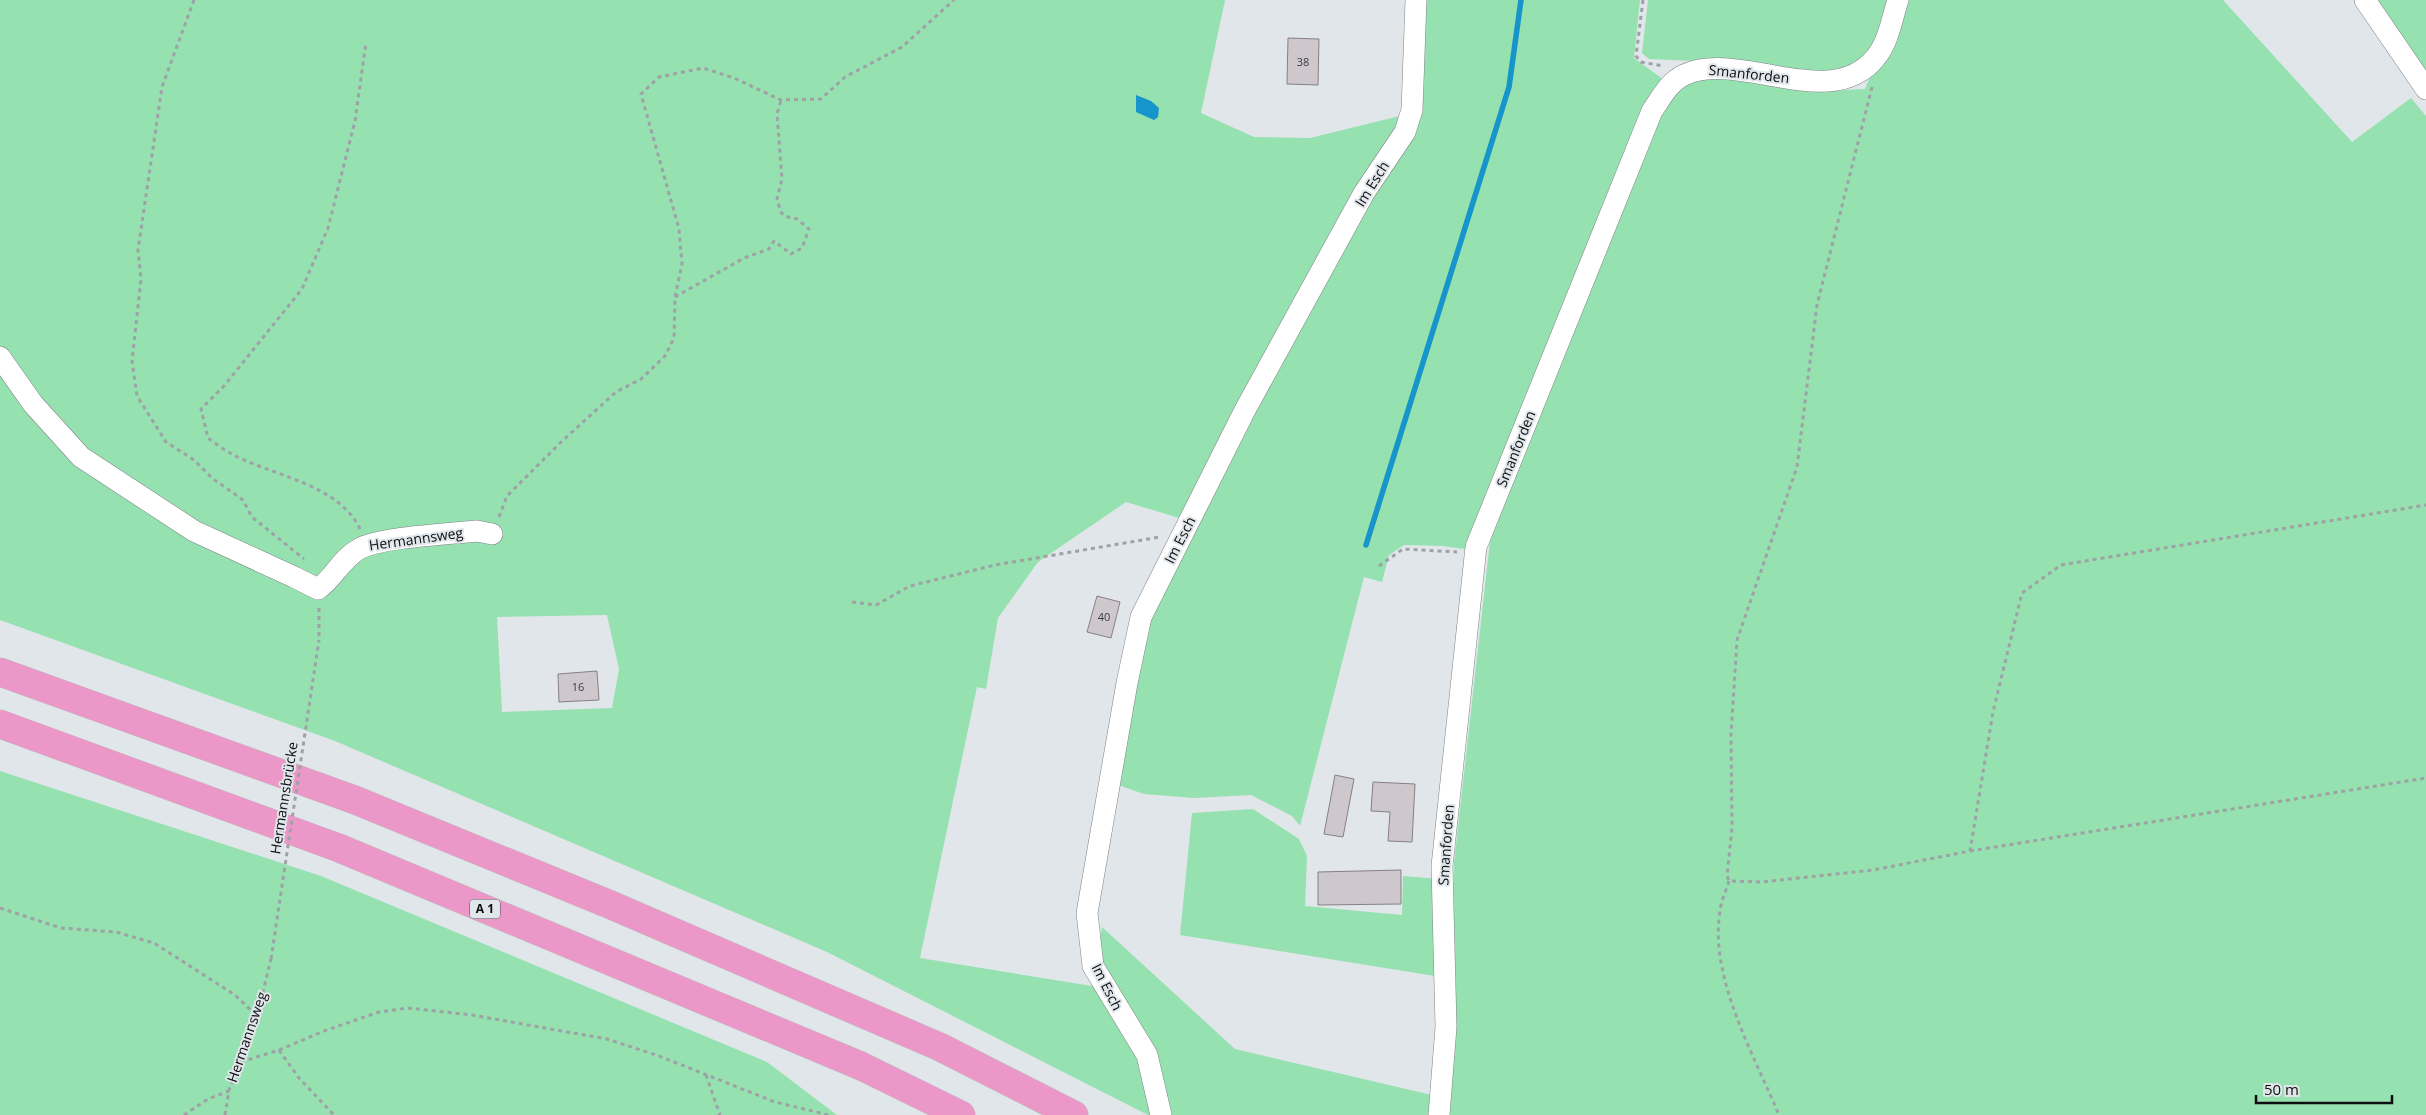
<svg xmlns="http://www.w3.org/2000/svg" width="2426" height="1115" viewBox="0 0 2426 1115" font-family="'Open Sans',sans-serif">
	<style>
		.green { fill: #96e1b0; fill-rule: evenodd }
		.water { fill: #1595ca }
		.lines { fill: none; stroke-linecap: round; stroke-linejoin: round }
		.stream { stroke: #1595ca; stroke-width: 5.5 }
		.building { fill: #cec8cc; stroke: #868084 }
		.minor-casing { stroke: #7f8388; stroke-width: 22 }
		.highway-casing { stroke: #c0c0c1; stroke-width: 29 }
		.path { stroke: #9ea2a6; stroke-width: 3; stroke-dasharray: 4 4; stroke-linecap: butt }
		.minor { stroke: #fff; stroke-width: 21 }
		.highway { stroke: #eb97c7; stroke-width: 28 }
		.path-bridge { stroke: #9ea2a6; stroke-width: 3; stroke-dasharray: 4 4; stroke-linecap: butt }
		.labels { text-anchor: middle; stroke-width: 4; stroke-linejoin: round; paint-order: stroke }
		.number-label { font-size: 11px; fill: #3c3c3e }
		.shield { fill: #e1e6eb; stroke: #4c4f51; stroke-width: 1 }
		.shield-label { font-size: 12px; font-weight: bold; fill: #0c0e0f }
		.street-label { font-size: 14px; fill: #0c0e0f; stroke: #e1e6eb }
	</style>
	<rect width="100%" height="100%" fill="#e1e6eb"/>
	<g class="green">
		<path d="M0 0H1225L1201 113 1254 137 1310 138 1404 115 1186 520 1126 502 1038 562 998 618 986 689 977 687 920 958 1092 986 1102 927 1235 1049 1449 1099 1454 863 1490 541 1659 108 1680 88 1701 77H1724L1822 91 1865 89 1902 0H2223L2352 142 2411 98 2426 116V1115H1148L827 952 335 741 0 620ZM607 615 619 669 612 708 502 712 497 617Z"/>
		<polygon points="1420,0 1640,0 1634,58 1667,82 1471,550 1443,546 1404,545 1389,555 1382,582 1364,577 1300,826 1292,816 1251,795 1194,798 1144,794 1115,784 1144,619 1192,522 1408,134"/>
		<polygon points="1648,0 1891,0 1879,43 1849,66 1833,71 1806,71 1718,62 1649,59 1642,53"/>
		<polygon points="2377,0 2426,0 2426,71"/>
		<polygon points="0,771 321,876 767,1062 837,1115 0,1115"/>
		<polygon points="1253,809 1299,839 1307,856 1305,906 1402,915 1403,876 1440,879 1435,976 1180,935 1192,813"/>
	</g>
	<polygon class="water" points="1136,95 1151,101 1159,108 1158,117 1154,120 1136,112"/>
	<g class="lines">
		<polyline class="stream" points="1366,545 1509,87 1521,0"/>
	</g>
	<g class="building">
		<polygon points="1288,38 1319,39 1318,85 1287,84"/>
		<polygon points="1097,596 1120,602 1111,638 1087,632"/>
		<polygon points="597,671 599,700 559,702 558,674"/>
		<polygon points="1335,775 1354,779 1343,837 1324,834"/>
		<polygon points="1373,782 1415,784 1412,842 1388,841 1390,812 1371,811"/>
		<polygon points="1401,870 1401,904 1318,905 1318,872"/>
	</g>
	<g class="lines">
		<g class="minor-casing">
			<g id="minor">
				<polyline points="2365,0 2426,89"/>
				<path d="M0 357 33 404 81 457 194 531 294 577 318 589C334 578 341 559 359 549 380 537 450 534 477 531L492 534"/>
				<polyline points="1161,1115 1147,1055 1093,966 1087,913 1127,683 1141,617 1245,410 1364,193 1405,132 1412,110 1416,0"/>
				<path d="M1439 1115 1446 1027 1442 866 1476 547 1652 111C1661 98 1669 82 1684 75 1739 49 1832 114 1876 57 1889 41 1892 18 1898 0"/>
			</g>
		</g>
		<g class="highway-casing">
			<g id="highway">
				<polyline points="0,672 355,800 611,905 940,1047 1074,1115"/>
				<polyline points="0,724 339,848 861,1066 961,1115"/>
			</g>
		</g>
		<g class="path">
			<polyline points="194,0 162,87 138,250 141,279 132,361 137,396 166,442 194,460 212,478 243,500 252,517 304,559"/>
			<polyline points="1643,0 1636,56 1641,62 1663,66"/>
			<polyline points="1872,87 1817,305 1797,467 1737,640 1731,735 1732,828 1727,876 1729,881 1762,882 1873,870 1970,851 1993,712 2022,593 2061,565 2426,505"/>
			<polyline points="675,297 744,258 769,249 774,241 791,254 802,248 809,229 797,219 784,216 781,212 777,199 782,179 777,114 781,100"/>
			<polyline points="499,517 507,496 560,443 616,392 641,379 665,356 674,338 675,297 682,264 679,229 641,94 659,77 703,68 734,78 781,100 821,99 845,77 902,47 954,0"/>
			<path d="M360 529C338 483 271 476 230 453 223 449 215 443 208 438L201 409 224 386 302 289 328 228 355 121 366 42"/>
			<polyline points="1379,566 1403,549 1457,552"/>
			<polyline points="852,602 876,605 910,586 995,565 1160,537"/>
			<polyline points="319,608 319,640"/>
			<polyline points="1970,851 2426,778"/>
			<path d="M1729 881C1726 891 1721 901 1720 911 1709 977 1754 1055 1779 1115"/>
			<polyline points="0,908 61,928 116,932 154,943 235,995 257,1016"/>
			<polyline points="279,1050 299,1078 334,1115"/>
			<polyline points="241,1062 279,1050 324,1031 379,1012 408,1008 472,1015 607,1039 659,1056 775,1102 829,1115"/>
			<polyline points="706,1075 720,1115"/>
			<polyline points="184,1115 208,1099 229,1091"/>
			<polyline points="225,1115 229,1090 257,1016 271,959"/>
		</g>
		<use href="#minor" class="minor"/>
		<use href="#highway" class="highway"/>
		<polyline class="path-bridge" points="271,959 319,640"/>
	</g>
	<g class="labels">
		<g class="number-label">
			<text x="1303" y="66">38</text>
			<text x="1104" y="621">40</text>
			<text x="578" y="691">16</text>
		</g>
		<rect class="shield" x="470" y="899.5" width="30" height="19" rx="4"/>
		<g class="shield-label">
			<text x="485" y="913">A 1</text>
		</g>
		<g class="street-label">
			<text transform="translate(1749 74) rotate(6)" y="5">Smanforden</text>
			<text transform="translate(1372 184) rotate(-58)" y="5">Im Esch</text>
			<text transform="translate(1516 449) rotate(-68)" y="5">Smanforden</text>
			<text transform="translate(416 539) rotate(-8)" y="5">Hermannsweg</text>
			<text transform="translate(1180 540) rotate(-63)" y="5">Im Esch</text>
			<text transform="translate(284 798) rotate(-81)" y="5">Hermannsbrücke</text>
			<text transform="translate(1446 845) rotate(-86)" y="5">Smanforden</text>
			<text transform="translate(1107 987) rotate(63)" y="5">Im Esch</text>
			<text transform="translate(247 1037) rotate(-71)" y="5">Hermannsweg</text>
		</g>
	</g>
	<path d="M2256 1095v8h136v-8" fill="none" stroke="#0c0e0f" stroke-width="2.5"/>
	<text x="2264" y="1095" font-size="15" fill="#0c0e0f" stroke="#e1e6eb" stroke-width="4" paint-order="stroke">50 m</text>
</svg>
